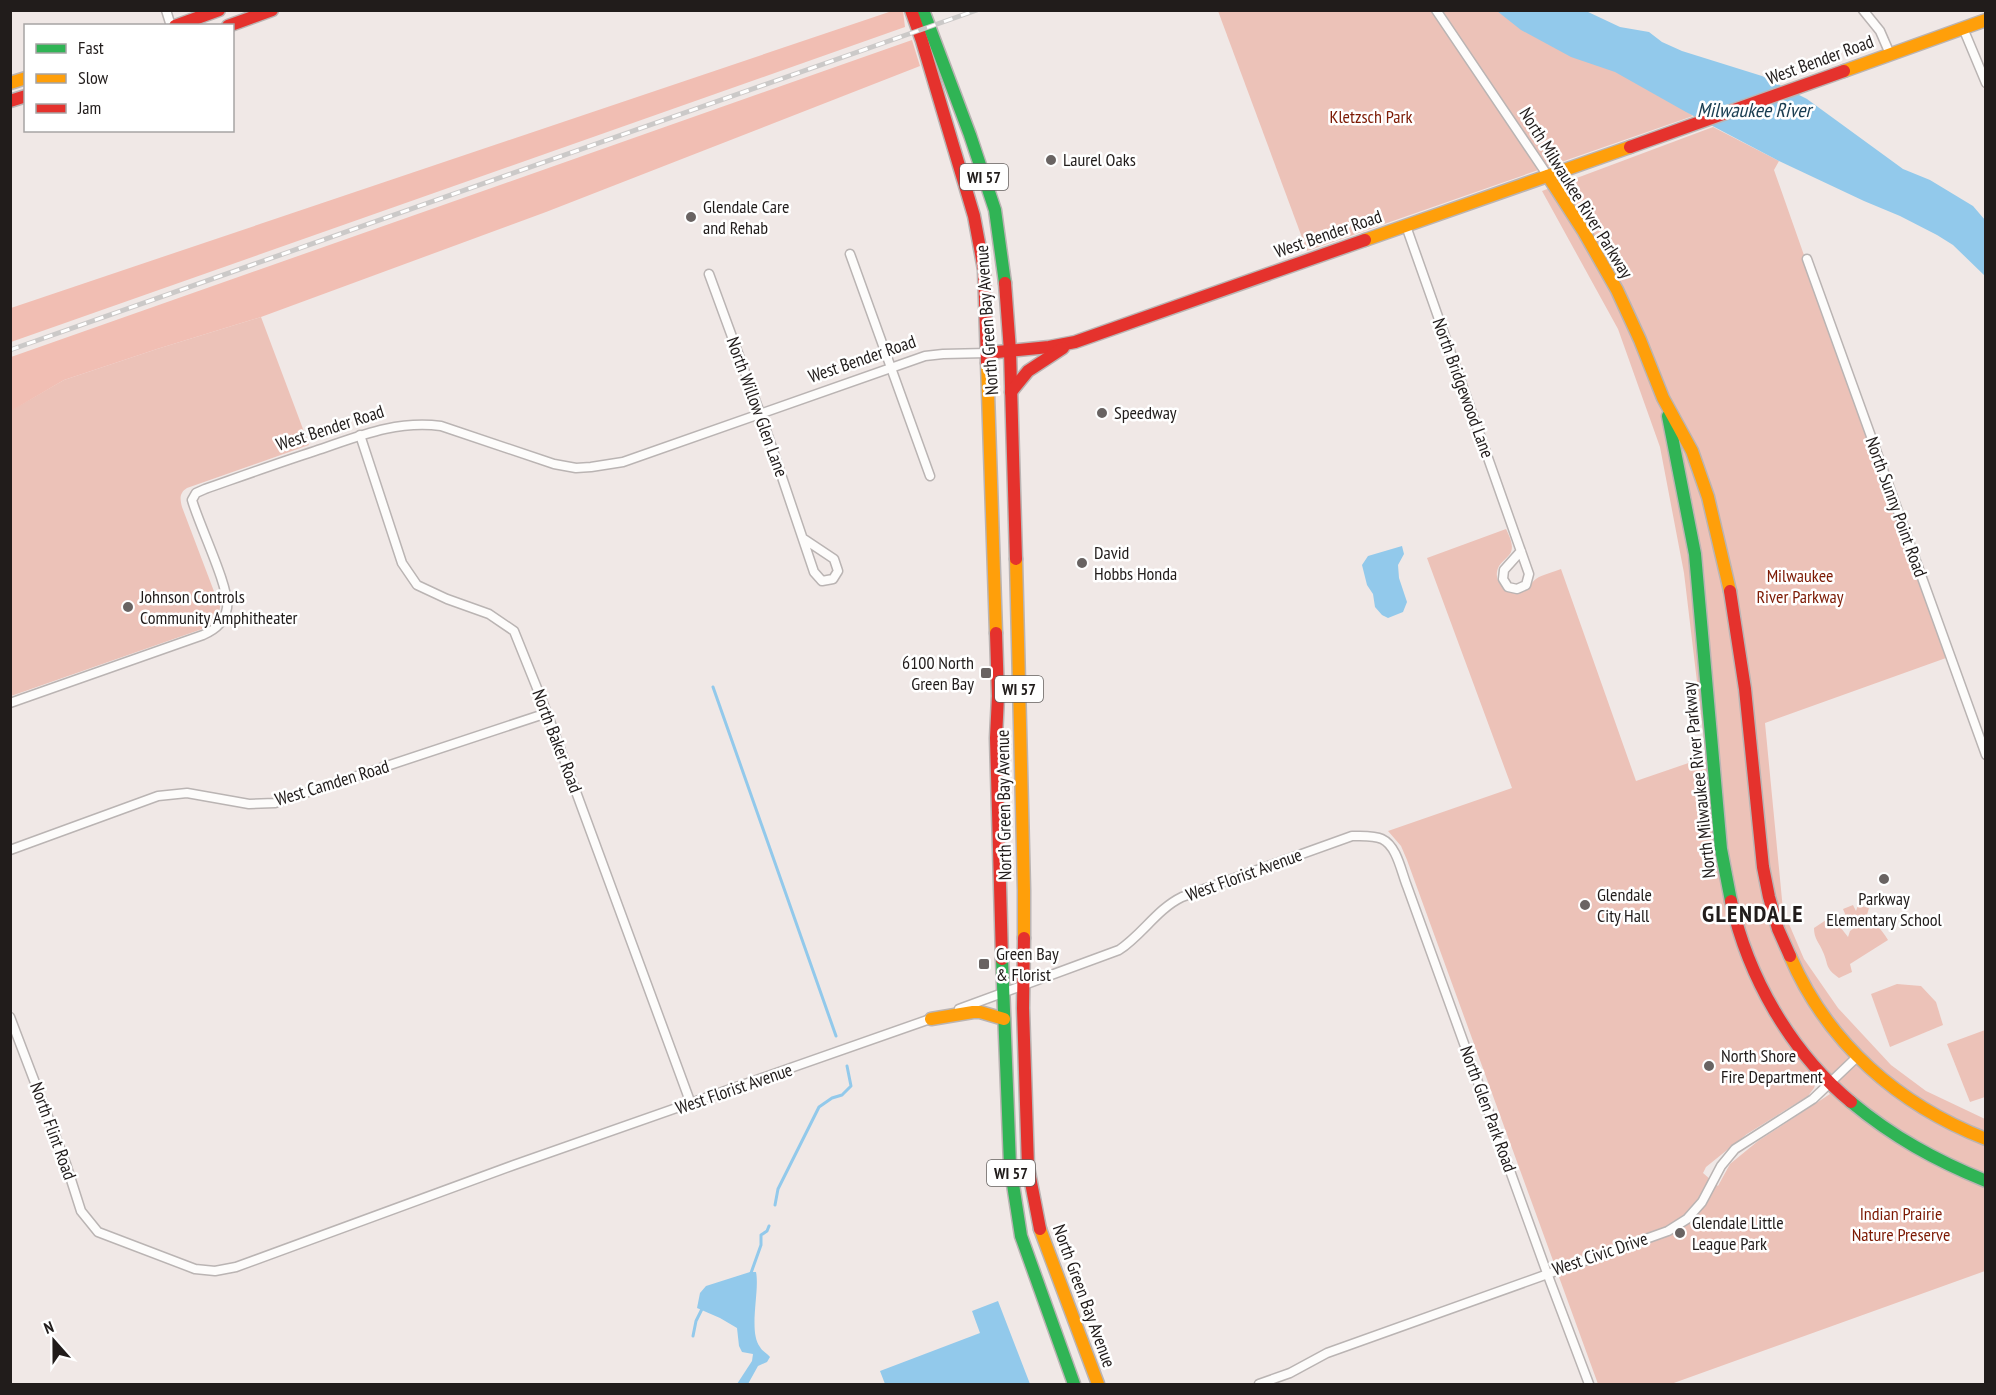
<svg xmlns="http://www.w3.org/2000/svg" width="1996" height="1395" viewBox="0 0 1996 1395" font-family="'PT Sans Narrow',sans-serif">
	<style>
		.green { fill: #ecc2b8; fill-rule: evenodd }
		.forest { fill: #f1beb3 }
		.water { fill: #92c9eb }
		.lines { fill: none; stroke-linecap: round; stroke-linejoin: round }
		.stream { stroke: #92c9eb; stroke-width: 3 }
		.street-casing { stroke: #bab4b3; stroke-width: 11 }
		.fast-casing { stroke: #bab4b3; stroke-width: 15 }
		.slow-casing { stroke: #bab4b3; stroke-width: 15 }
		.jam-casing { stroke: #bab4b3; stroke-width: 15 }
		.street { stroke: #fdfcfb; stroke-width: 8 }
		.fast { stroke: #30b455; stroke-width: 12 }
		.slow { stroke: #ff9f0a; stroke-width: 12 }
		.jam { stroke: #e5322d; stroke-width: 12 }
		.rail-casing { stroke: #cbc9c8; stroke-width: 5 }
		.rail { stroke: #fff; stroke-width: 3; stroke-dasharray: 9; stroke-linecap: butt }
		.poi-dot { fill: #696362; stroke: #fff; stroke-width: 2 }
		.labels { text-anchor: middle; stroke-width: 5; stroke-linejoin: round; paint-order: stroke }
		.shield { fill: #fff; stroke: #64605f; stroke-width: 1.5 }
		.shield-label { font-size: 16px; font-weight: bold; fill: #211c1b }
		.street-label { font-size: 18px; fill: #211c1b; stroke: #fff }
		.park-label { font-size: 18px; fill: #7c1903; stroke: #fff }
		.poi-label { font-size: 18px; fill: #211c1b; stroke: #fff; text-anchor: start }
		.water-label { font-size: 20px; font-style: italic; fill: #193d51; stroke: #fff }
		.district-label { font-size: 24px; font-weight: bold; letter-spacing: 1.5px; fill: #211c1b; stroke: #fff }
	</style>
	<rect width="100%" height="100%" fill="#f0e8e6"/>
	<g class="green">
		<polygon points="1218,11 1545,11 1693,116 1307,251"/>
		<path d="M1713 127 1779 161 1774 170 1946 658 1765 723 1783 910 1804 959 1838 1008 1891 1065 1926 1091 1985 1119V1271L1671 1384H1598L1407 860 1401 846 1388 831 1512 788 1427 558 1506 529C1509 535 1514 545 1511 552 1509 557 1502 561 1499 566 1491 581 1506 595 1521 591 1531 588 1531 581 1539 577 1545 574 1554 572 1561 569L1636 781 1706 757 1684 573 1660 447 1618 329 1542 191ZM1817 1079 1830 1094 1758 1141 1730 1164 1718 1186 1703 1173 1706 1167 1747 1134 1808 1096 1814 1088Z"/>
		<path d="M261 317 309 445 187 488C179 493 180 499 182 507L215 594 220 593C222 608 219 620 205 628L11 696 10 411 64 380 157 349Z"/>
		<path d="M1853 905 1856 911 1858 905 1869 908 1865 922C1877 923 1881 929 1888 940L1850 964 1852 972 1839 978C1824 967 1829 965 1823 952 1819 942 1814 939 1814 928L1829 918 1840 920 1841 928 1848 937 1850 931 1863 922 1856 920 1849 923 1843 909Z"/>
		<polygon points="1897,984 1921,986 1936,1002 1943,1025 1890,1047 1871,994"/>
		<polygon points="1985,1030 1985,1097 1970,1102 1947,1044"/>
	</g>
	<g class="forest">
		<polygon points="892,11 903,11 905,27 11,342 11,308"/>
		<polygon points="912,40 920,66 546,212 261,317 157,349 64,380 11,411 11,357"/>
	</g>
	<g class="water">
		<polygon points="1497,11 1586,11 1620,27 1649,32 1662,42 1682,51 1762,76 1807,99 1903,169 1930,180 1973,206 1985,220 1985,276 1953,245 1937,235 1900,216 1864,201 1779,161 1686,112 1615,72 1571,57 1521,30"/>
		<polygon points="1402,546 1404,554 1398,565 1399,578 1407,602 1403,612 1388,618 1382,615 1375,607 1373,594 1367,585 1362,565 1368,556"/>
		<path d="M750 1272H756C760 1291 748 1331 760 1347 762 1351 767 1353 770 1357L767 1362 758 1366 748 1384H737L752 1361 753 1354 742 1352 739 1346 737 1328 720 1318 697 1308 700 1293 706 1286Z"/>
		<polygon points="998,1301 1030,1384 885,1384 880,1371 980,1333 972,1311"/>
	</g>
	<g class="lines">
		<g class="stream">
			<polyline points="713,687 836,1036"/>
			<polyline points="775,1205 778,1189 819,1107 832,1098 842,1095 851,1086 847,1066"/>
			<polyline points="751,1273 761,1245 761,1235 767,1231 769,1226"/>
			<polyline points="693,1336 696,1321 702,1309"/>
		</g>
		<g class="street-casing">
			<g id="street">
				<polyline points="166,10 171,26"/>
				<polyline points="1436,10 1548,176"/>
				<polyline points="1863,10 1880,31 1890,54"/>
				<polyline points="1963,28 1986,83"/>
				<polyline points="1406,226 1529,574 1526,585 1517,589 1508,587 1503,579 1504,570 1521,551"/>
				<polyline points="850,254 930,476"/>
				<polyline points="1807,259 1986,755"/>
				<polyline points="709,274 764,424 814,572 822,581 833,579 838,571 834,559 804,539"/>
				<polyline points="360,435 402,563 417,585 447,599 489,614 514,631 547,713 691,1104"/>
				<path d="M10 703 203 635C215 630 225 621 227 608 230 588 199 525 192 500L196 493 205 489C242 476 278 463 315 451 357 437 395 420 441 426L554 464 576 468 591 467 623 462 925 356 943 354 987 353"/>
				<polyline points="10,850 158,796 187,793 249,804 275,803 547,713"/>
				<path d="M959 1009 1119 950C1142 935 1157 909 1182 897L1352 836C1361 836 1374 835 1382 839 1397 846 1401 871 1407 886L1547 1273 1589 1384"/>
				<polyline points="10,1017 66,1164 81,1211 98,1232 195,1269 215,1271 236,1267 514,1165 933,1018"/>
				<polyline points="1259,1384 1290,1373 1327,1353 1668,1231 1687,1219 1702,1202 1721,1166 1735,1149 1813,1099 1857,1057"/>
			</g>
		</g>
		<g class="fast-casing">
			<g id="fast">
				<polyline points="923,10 970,135 995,210 1005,283"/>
				<polyline points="1668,416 1695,554 1721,849 1731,901"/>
				<polyline points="1002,959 1010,1165 1021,1236 1074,1384"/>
				<path d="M1851 1102C1893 1137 1935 1160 1986 1181"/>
			</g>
		</g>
		<g class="slow-casing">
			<g id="slow">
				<polyline points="1844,71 1986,20"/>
				<polyline points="10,83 26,78"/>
				<polyline points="1548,176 1584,232 1617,290 1640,340 1663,398 1692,451 1708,497 1730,591"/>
				<polyline points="1365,240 1630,147"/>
				<polyline points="987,363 996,633"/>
				<polyline points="1016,559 1024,890 1024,938"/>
				<path d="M1790 956C1828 1044 1899 1105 1986 1139"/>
				<polyline points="931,1019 973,1012 980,1012 1004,1019"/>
				<polyline points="1040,1229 1098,1384"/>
			</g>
		</g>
		<g class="jam-casing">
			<g id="jam">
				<polyline points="911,10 922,41 974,216 984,270 987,363"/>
				<polyline points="175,26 219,10"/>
				<polyline points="228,26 272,10"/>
				<polyline points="10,101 26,96"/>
				<polyline points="1630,147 1844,71"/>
				<polyline points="1005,283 1010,351 1016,559"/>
				<polyline points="987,353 1049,347 1075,342 1365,240"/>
				<polyline points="1011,392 1028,371 1063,348"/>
				<polyline points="1730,591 1745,689 1763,867 1769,897 1778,929 1790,956"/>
				<polyline points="996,633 998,696 996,738 1002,959"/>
				<path d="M1731 901C1748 977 1790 1051 1851 1102"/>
				<polyline points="1024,938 1023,1008 1028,1167 1040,1229"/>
			</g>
		</g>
		<use href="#street" class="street"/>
		<use href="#fast" class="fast"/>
		<use href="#slow" class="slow"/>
		<use href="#jam" class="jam"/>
		<g class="rail-casing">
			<polyline id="rail" points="10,350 977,10"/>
		</g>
		<use href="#rail" class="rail"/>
	</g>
	<g class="poi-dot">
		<circle cx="1051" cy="160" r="6"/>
		<circle cx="691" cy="217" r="6"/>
		<circle cx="1102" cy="413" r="6"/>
		<circle cx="1082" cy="563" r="6"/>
		<circle cx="128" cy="607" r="6"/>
		<rect x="980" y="667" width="12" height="12" rx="3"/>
		<circle cx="1884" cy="879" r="6"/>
		<circle cx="1585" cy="905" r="6"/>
		<rect x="978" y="958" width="12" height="12" rx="3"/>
		<circle cx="1709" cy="1066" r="6"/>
		<circle cx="1680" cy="1233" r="6"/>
	</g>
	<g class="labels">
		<g class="shield">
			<rect x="960" y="164" width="48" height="26" rx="4.5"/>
			<rect x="995" y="676" width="48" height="26" rx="4.5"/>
			<rect x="987" y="1160" width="48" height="26" rx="4.5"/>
		</g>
		<g class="shield-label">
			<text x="984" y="183">WI 57</text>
			<text x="1019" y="695">WI 57</text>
			<text x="1011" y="1179">WI 57</text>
		</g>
		<g class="street-label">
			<text transform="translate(1820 60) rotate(-20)" y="6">West Bender Road</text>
			<text transform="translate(1576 193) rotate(58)" y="6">North Milwaukee River Parkway</text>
			<text transform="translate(1328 234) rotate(-19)" y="6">West Bender Road</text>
			<text transform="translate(987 320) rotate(-94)" y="6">North Green Bay Avenue</text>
			<text transform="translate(862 359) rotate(-19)" y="6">West Bender Road</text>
			<text transform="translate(1463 388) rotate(70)" y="6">North Bridgewood Lane</text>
			<text transform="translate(757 407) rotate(70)" y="6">North Willow Glen Lane</text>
			<text transform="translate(330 428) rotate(-18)" y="6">West Bender Road</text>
			<text transform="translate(1896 507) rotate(70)" y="6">North Sunny Point Road</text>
			<text transform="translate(557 741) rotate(69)" y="6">North Baker Road</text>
			<text transform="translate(1699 780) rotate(-96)" y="6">North Milwaukee River Parkway</text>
			<text transform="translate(332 783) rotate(-17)" y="6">West Camden Road</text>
			<text transform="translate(1004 805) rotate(-91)" y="6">North Green Bay Avenue</text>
			<text transform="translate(1244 875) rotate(-20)" y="6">West Florist Avenue</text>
			<text transform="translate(734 1089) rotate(-19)" y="6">West Florist Avenue</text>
			<text transform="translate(1488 1109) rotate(70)" y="6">North Glen Park Road</text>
			<text transform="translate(53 1131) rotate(70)" y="6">North Flint Road</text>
			<text transform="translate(1600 1254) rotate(-19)" y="6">West Civic Drive</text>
			<text transform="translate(1084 1296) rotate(70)" y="6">North Green Bay Avenue</text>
		</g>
		<g class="park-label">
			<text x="1371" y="123">Kletzsch Park</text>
			<text x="1800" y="582">Milwaukee<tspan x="1800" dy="21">River Parkway</tspan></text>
			<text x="1901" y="1220">Indian Prairie<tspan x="1901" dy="21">Nature Preserve</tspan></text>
		</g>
		<g class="poi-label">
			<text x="1063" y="166">Laurel Oaks</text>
			<text x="703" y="213">Glendale Care<tspan x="703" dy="21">and Rehab</tspan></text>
			<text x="1114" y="419">Speedway</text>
			<text x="1094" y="559">David<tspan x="1094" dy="21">Hobbs Honda</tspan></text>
			<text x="140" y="603">Johnson Controls<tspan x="140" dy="21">Community Amphitheater</tspan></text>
			<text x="974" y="669" text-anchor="end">6100 North<tspan x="974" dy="21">Green Bay</tspan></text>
			<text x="1597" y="901">Glendale<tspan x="1597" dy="21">City Hall</tspan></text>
			<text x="1884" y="905" text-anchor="middle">Parkway<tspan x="1884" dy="21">Elementary School</tspan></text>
			<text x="996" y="960">Green Bay<tspan x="996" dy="21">&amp; Florist</tspan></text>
			<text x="1721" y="1062">North Shore<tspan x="1721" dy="21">Fire Department</tspan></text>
			<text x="1692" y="1229">Glendale Little<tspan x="1692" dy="21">League Park</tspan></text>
		</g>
		<g class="water-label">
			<text x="1754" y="117">Milwaukee River</text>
		</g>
		<g class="district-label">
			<text x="1753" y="922">GLENDALE</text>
		</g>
	</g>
	<rect width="1996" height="1395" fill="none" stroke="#211c1b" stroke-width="24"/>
	<rect x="24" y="24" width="210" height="108" fill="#ffffff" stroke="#a6a4a4" stroke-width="1.5"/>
	<rect x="36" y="44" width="30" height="9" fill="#30b455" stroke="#a6a4a4" stroke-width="1.5"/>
	<text x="78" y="54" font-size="18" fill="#211c1b">Fast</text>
	<rect x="36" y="74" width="30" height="9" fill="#ff9f0a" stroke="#a6a4a4" stroke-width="1.5"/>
	<text x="78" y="84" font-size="18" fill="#211c1b">Slow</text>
	<rect x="36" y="104" width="30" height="9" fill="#e5322d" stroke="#a6a4a4" stroke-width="1.5"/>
	<text x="78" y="114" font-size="18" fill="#211c1b">Jam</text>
	<g transform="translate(54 1341) rotate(339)" stroke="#ffffff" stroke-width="4.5" paint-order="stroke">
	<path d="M0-4.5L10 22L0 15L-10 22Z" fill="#211c1b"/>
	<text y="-9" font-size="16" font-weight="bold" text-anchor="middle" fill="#211c1b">N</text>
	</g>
</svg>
